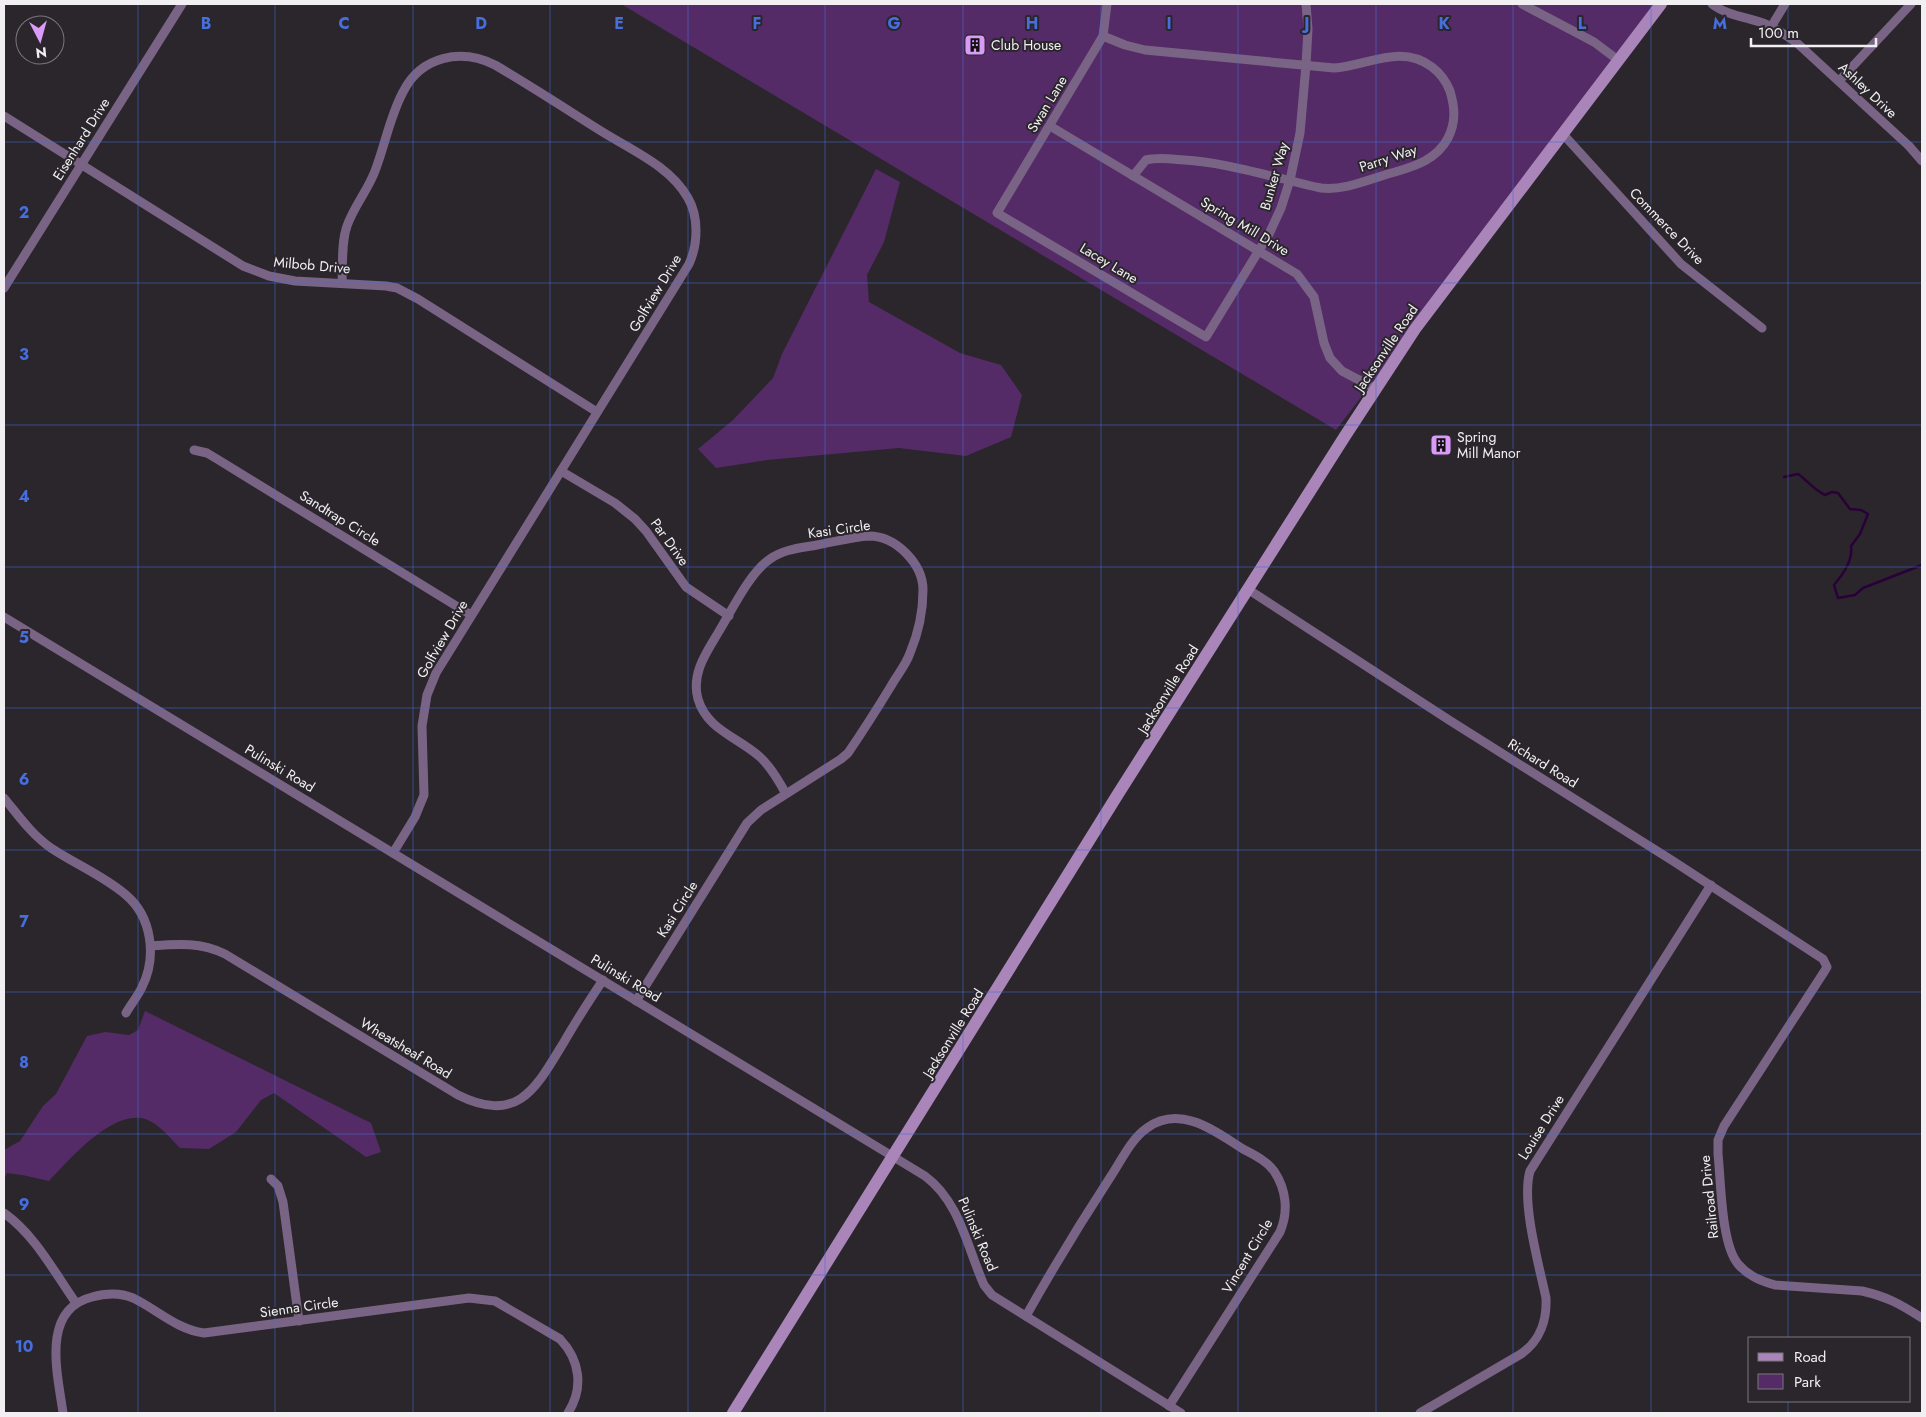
<svg xmlns="http://www.w3.org/2000/svg" width="1926" height="1417" viewBox="0 0 1926 1417" font-family="Jost,sans-serif">
	<style>
		.green { fill: #542b66 }
		.lines { fill: none; stroke-linecap: round; stroke-linejoin: round }
		.stream { stroke: #290138; stroke-width: 2.5 }
		.minor { stroke: #7a6485; stroke-width: 9 }
		.secondary { stroke: #a985ba; stroke-width: 12 }
		.grid { fill: none; stroke: #476edd; stroke-width: 1; stroke-opacity: 0.55 }
		.labels { text-anchor: middle; stroke-width: 4; stroke-linejoin: round; paint-order: stroke }
		.poi-label { font-size: 14px; fill: #f1eff2; stroke: #2a262c; text-anchor: start }
		.street-label { font-size: 14px; fill: #f1eff2; stroke: #2a262c }
		.grid-label { font-size: 16px; text-anchor: middle; font-weight: bold; fill: #476edd; stroke: #2a262c; stroke-width: 4; stroke-linejoin: round; paint-order: stroke }
	</style>
	<rect width="100%" height="100%" fill="#2a262c"/>
	<g class="green">
		<polygon points="621,4 1657,4 1660,5 1336,430"/>
		<polygon points="876,169 900,182 884,242 867,275 869,302 960,353 1001,365 1022,395 1011,437 966,456 899,448 767,460 716,468 698,449 733,420 773,378 782,354"/>
		<path d="M145 1011 371 1123 381 1152 366 1157 274 1093 261 1100 236 1132 209 1149 180 1148C170 1138 156 1120 141 1118 108 1114 70 1159 49 1181L22 1175 7 1173 4 1179V1150L20 1141 43 1106 56 1094 87 1036 105 1032 129 1035 138 1030Z"/>
	</g>
	<g class="lines">
		<path class="stream" d="M1784 477 1798 474C1808 481 1814 490 1825 495L1832 492 1838 493 1850 509 1861 510 1868 514 1860 534 1851 546C1853 561 1843 574 1834 585L1838 598 1855 595 1863 588 1922 565"/>
		<g class="minor">
			<polyline points="1107,4 1103,36 997,213 1206,337 1269,234 1281,208 1290,180 1300,133 1306,65 1308,29 1306,4"/>
			<polyline points="1522,4 1594,42 1618,60"/>
			<path d="M1712 4C1726 15 1746 17 1763 23 1776 28 1786 35 1797 43L1909 146 1922 161"/>
			<polyline points="1771,27 1785,4"/>
			<path d="M1103 36 1125 45 1145 50 1334 68C1367 66 1401 43 1432 67 1440 73 1446 81 1450 91 1455 108 1456 122 1448 138 1437 159 1416 166 1395 172 1372 178 1345 191 1321 188 1310 186 1299 183 1288 180 1254 172 1219 162 1184 160 1171 159 1159 157 1146 160L1133 176"/>
			<polyline points="1839,81 1911,4"/>
			<polyline points="4,116 243,266 269,276 295,281 386,286 397,288 418,299 597,412"/>
			<polyline points="1050,126 1297,274 1314,297 1324,343 1330,358 1342,371 1376,389"/>
			<polyline points="1562,133 1681,264 1762,328"/>
			<path d="M342 283C343 264 341 243 347 226 354 206 368 190 375 171 385 145 390 116 403 92 421 56 461 48 495 65 531 86 566 109 601 131 631 150 670 166 688 198 699 217 698 244 689 264L436 673 427 695 422 726 424 795 415 817 393 853"/>
			<polyline points="4,288 182,4"/>
			<polyline points="194,450 207,453 217,459 471,615"/>
			<polyline points="561,471 615,503 635,519 646,531 686,587 729,616"/>
			<path d="M1249 590 1449 720 1673 861 1823 959 1827 967 1824 972 1724 1126 1718 1140V1154C1721 1181 1721 1244 1738 1264 1748 1276 1761 1281 1775 1285L1862 1291C1888 1297 1900 1304 1922 1318"/>
			<path d="M4 617 925 1176C960 1202 967 1247 984 1285L992 1295 1181 1413"/>
			<path d="M4 798C18 815 32 835 51 848 75 864 104 876 126 895 152 917 157 957 142 987 138 996 131 1004 126 1013"/>
			<path d="M151 946C178 944 200 942 225 954L458 1095C518 1125 536 1088 564 1042 576 1021 589 1001 603 980"/>
			<path d="M636 1001 747 823 761 810 841 759 848 753C863 731 877 709 891 686 897 675 906 665 910 653 918 634 923 611 923 590 923 564 896 536 869 536 852 537 834 542 817 545 801 548 784 549 770 559 750 572 731 612 718 633 706 653 691 674 698 699 707 730 738 737 760 757 771 767 779 781 786 794"/>
			<polyline points="271,1179 278,1186 283,1202 299,1321"/>
			<path d="M4 1213C36 1236 54 1272 76 1303"/>
			<path d="M1026 1316C1053 1268 1081 1222 1111 1176 1121 1161 1131 1139 1147 1128 1180 1104 1215 1131 1243 1149 1254 1155 1267 1161 1274 1171 1286 1189 1289 1211 1280 1232L1169 1406"/>
			<path d="M63 1413C58 1375 40 1310 92 1297 106 1293 119 1292 133 1298 158 1310 176 1329 204 1333L469 1298 495 1301 560 1339C580 1360 584 1388 568 1413"/>
			<path d="M1420 1413 1521 1354C1540 1341 1547 1320 1546 1298 1539 1265 1521 1202 1530 1171L1711 885"/>
		</g>
		<polyline class="secondary" points="733,1413 1118,794 1345,436 1415,329 1661,4"/>
	</g>
	<path class="grid" d="M138 4V1413M275 4V1413M413 4V1413M550 4V1413M688 4V1413M825 4V1413M963 4V1413M1101 4V1413M1238 4V1413M1376 4V1413M1513 4V1413M1651 4V1413M1788 4V1338M4 142H1922M4 283H1922M4 425H1922M4 567H1922M4 708H1922M4 850H1922M4 992H1922M4 1134H1922M4 1275H1922M1788 1401V1413"/>
	<defs>
		<g id="building-square" transform="scale(1.125)"><rect x="-9" y="-9" width="18" height="18" rx="4" fill="#da9af7" stroke="#2a262c"/><path d="M-4-6H4V6H1V3H-1V6H-4ZM-2.5-4.3h1.7v1.8h-1.7ZM.8-4.3h1.7v1.8H.8ZM-2.5-1h1.7V.8h-1.7ZM.8-1h1.7V.8H.8Z" fill="#111"/></g>
	</defs>
	<g fill-rule="evenodd">
		<use href="#building-square" x="975" y="45"/>
		<use href="#building-square" x="1441" y="445"/>
	</g>
	<g class="labels">
		<g class="poi-label">
			<text x="991" y="50">Club House</text>
			<text x="1457" y="442">Spring<tspan x="1457" dy="16">Mill Manor</tspan></text>
		</g>
		<g class="street-label">
			<text transform="translate(1868 90) rotate(43)" y="5">Ashley Drive</text>
			<text transform="translate(1047 104) rotate(-59)" y="5">Swan Lane</text>
			<text transform="translate(81 139) rotate(-58)" y="5">Eisenhard Drive</text>
			<text transform="translate(1388 158) rotate(-18)" y="5">Parry Way</text>
			<text transform="translate(1274 176) rotate(-74)" y="5">Bunker Way</text>
			<text transform="translate(1245 226) rotate(31)" y="5">Spring Mill Drive</text>
			<text transform="translate(1667 226) rotate(46)" y="5">Commerce Drive</text>
			<text transform="translate(1109 263) rotate(31)" y="5">Lacey Lane</text>
			<text transform="translate(312 265) rotate(5)" y="5">Milbob Drive</text>
			<text transform="translate(655 293) rotate(-59)" y="5">Golfview Drive</text>
			<text transform="translate(1386 348) rotate(-56)" y="5">Jacksonville Road</text>
			<text transform="translate(340 518) rotate(32)" y="5">Sandtrap Circle</text>
			<text transform="translate(839 529) rotate(-8)" y="5">Kasi Circle</text>
			<text transform="translate(670 542) rotate(54)" y="5">Par Drive</text>
			<text transform="translate(442 639) rotate(-60)" y="5">Golfview Drive</text>
			<text transform="translate(1168 689) rotate(-58)" y="5">Jacksonville Road</text>
			<text transform="translate(1543 763) rotate(32)" y="5">Richard Road</text>
			<text transform="translate(280 768) rotate(31)" y="5">Pulinski Road</text>
			<text transform="translate(677 909) rotate(-58)" y="5">Kasi Circle</text>
			<text transform="translate(626 978) rotate(31)" y="5">Pulinski Road</text>
			<text transform="translate(953 1033) rotate(-58)" y="5">Jacksonville Road</text>
			<text transform="translate(406 1048) rotate(31)" y="5">Wheatsheaf Road</text>
			<text transform="translate(1541 1127) rotate(-58)" y="5">Louise Drive</text>
			<text transform="translate(1709 1197) rotate(-96)" y="5">Railroad Drive</text>
			<text transform="translate(978 1234) rotate(67)" y="5">Pulinski Road</text>
			<text transform="translate(1247 1256) rotate(-59)" y="5">Vincent Circle</text>
			<text transform="translate(299 1307) rotate(-8)" y="5">Sienna Circle</text>
		</g>
	</g>
	<g class="grid-label">
		<text x="206" y="29">B</text>
		<text x="344" y="29">C</text>
		<text x="481" y="29">D</text>
		<text x="619" y="29">E</text>
		<text x="757" y="29">F</text>
		<text x="894" y="29">G</text>
		<text x="1032" y="29">H</text>
		<text x="1169" y="29">I</text>
		<text x="1307" y="29">J</text>
		<text x="1444" y="29">K</text>
		<text x="1582" y="29">L</text>
		<text x="1720" y="29">M</text>
		<text x="24" y="218">2</text>
		<text x="24" y="360">3</text>
		<text x="24" y="502">4</text>
		<text x="24" y="643">5</text>
		<text x="24" y="785">6</text>
		<text x="24" y="927">7</text>
		<text x="24" y="1068">8</text>
		<text x="24" y="1210">9</text>
		<text x="24" y="1352">10</text>
	</g>
	<rect width="1926" height="1417" fill="none" stroke="#f1eff2" stroke-width="10"/>
	<rect x="1748" y="1337" width="162" height="65" fill="#2a262c" stroke="#7a767b"/>
	<rect x="1758" y="1353" width="25" height="8" fill="#a985ba" stroke="#7a767b"/>
	<text x="1794" y="1362" font-size="15" fill="#f1eff2">Road</text>
	<rect x="1758" y="1374" width="25" height="15" fill="#542b66" stroke="#7a767b"/>
	<text x="1794" y="1387" font-size="15" fill="#f1eff2">Park</text>
	<g transform="translate(40 40) rotate(174)"><circle r="24" fill="#2a262c" stroke="#7a767b"/>
	<path d="M0-4L9 19L0 12L-9 19Z" fill="#da9af7"/>
	<text y="-8" font-size="14" font-weight="bold" text-anchor="middle" fill="#f1eff2">N</text>
	</g>
	<path d="M1751 38v8h125v-8" fill="none" stroke="#f1eff2" stroke-width="2.5"/>
	<text x="1758" y="38" font-size="15" fill="#f1eff2" stroke="#2a262c" stroke-width="4" paint-order="stroke">100 m</text>
</svg>
